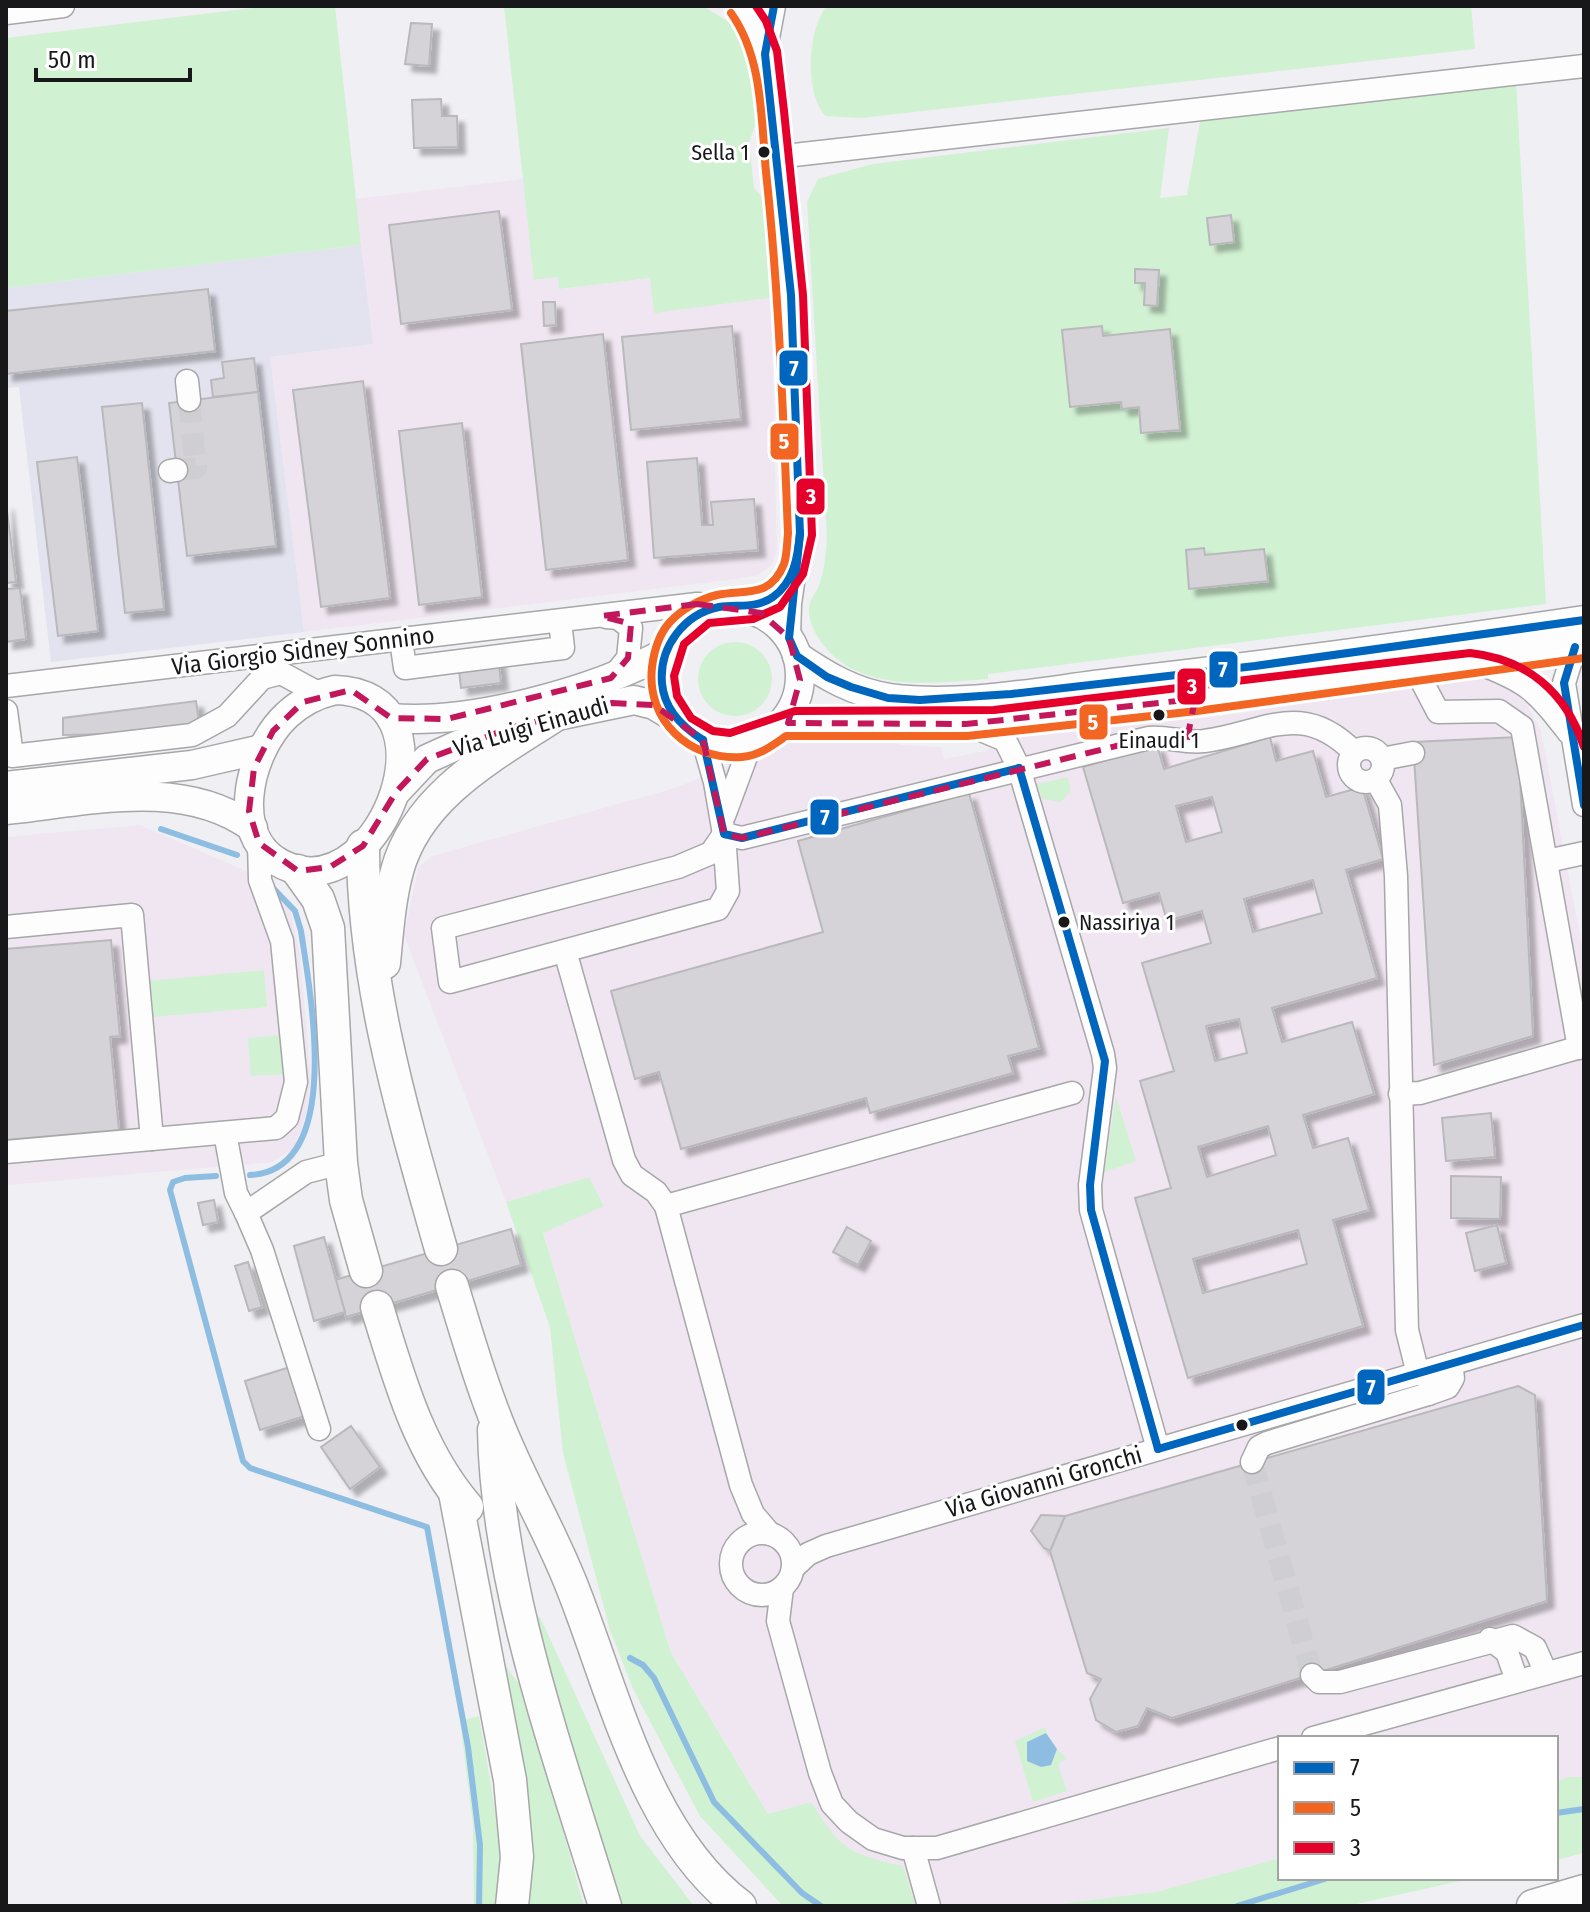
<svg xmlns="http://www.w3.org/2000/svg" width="1590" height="1912" viewBox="0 0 1590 1912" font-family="'Fira Sans Condensed',sans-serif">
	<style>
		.commercial { fill: #f0e6f1 }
		.built { fill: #e2e3ee }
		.green { fill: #d1f1d3; fill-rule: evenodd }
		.water { fill: #8ebde2 }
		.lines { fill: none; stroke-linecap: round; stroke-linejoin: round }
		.stream { stroke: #8ebde2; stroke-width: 6 }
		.building { fill: #d5d3d7; stroke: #b9b8bb; stroke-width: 2; fill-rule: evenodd; filter: url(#shadow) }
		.minor-tunnel { stroke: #cfcfd3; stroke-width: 22; stroke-dasharray: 22 11; stroke-linecap: butt }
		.minor-casing { stroke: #a7a7aa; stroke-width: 25 }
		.major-casing { stroke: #a7a7aa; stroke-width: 31 }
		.highway-casing { stroke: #a7a7aa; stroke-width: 35 }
		.minor { stroke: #fdfdfd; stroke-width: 22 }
		.major { stroke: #fdfdfd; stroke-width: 28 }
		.highway { stroke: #fdfdfd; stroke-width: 32 }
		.bus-1-casing { stroke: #fff; stroke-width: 14 }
		.bus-2-casing { stroke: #fff; stroke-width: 14 }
		.bus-3-casing { stroke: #fff; stroke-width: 14 }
		.bus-1 { stroke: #0065bd; stroke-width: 8 }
		.bus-2 { stroke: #f26522; stroke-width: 8 }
		.bus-3 { stroke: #e4002b; stroke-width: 8 }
		.marked { fill: none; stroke: #c2185b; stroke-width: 6; stroke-dasharray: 16 10; stroke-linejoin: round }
		.bus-dot { fill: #18181b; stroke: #fff; stroke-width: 3 }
		.labels { text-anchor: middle; stroke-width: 6; stroke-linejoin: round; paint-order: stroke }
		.bus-label { font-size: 22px; fill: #18181b; stroke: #fff; text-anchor: end }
		.street-label { font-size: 24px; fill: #18181b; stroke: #fff }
		.line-badge { stroke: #fff; stroke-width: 3 }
		.badge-label { font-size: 22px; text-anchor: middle; font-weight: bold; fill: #fff }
	</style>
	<defs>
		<filter id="shadow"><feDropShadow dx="7" dy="7" stdDeviation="2" flood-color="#0004"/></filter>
	</defs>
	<rect width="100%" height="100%" fill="#efeff4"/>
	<g class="commercial">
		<polygon points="523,179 535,280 558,277 560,289 650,278 654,312 771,297 777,550 772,565 758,575 736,579 304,632 270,357 372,344 356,199"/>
		<polygon points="1489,677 1507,683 1524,699 1541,731 1584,956 1584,1777 1556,1781 1556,1738 1280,1738 1280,1858 1156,1892 1044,1906 916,1906 903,1866 868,1858 837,1842 811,1802 769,1815 671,1653 543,1232 604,1205 589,1177 506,1202 404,935 418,868 432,856 675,788 775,747 815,736 850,733 880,736 901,745 941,747 944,759 986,751 1018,733 1148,715 1197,719 1257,711 1291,700 1452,678"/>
		<polygon points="140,825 251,873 260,864 274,883 275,892 290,911 300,954 311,1078 307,1112 294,1148 272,1162 6,1185 6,837"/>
	</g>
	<polygon class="built" points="361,245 373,344 270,357 304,632 51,662 19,387 6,388 6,288"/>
	<g class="green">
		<polygon points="268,6 335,6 361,245 6,288 6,38"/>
		<polygon points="504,6 703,6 732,24 748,52 756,123 749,142 754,188 763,198 775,297 654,313 650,278 559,289 558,277 534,280"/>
		<path d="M827 6H1471L1475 49 861 118 826 116C804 95 807 29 827 6Z"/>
		<path d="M1516 83 1546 604 988 674V679C934 683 863 693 825 647 816 636 808 622 809 607 810 599 816 593 819 585 825 569 826 553 827 536L807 202 818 179 873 164 1169 128 1160 198 1187 195 1200 122ZM1230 215 1234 242 1211 245 1207 218ZM1102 326 1103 336 1170 329 1180 430 1142 433 1139 407 1122 409 1121 402 1070 407 1062 331ZM1204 548 1205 555 1264 549 1268 581 1190 589 1186 550Z"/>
		<circle cx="735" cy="679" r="37"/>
		<polygon points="1068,777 1071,790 1061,802 1042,799 1037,784"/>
		<polygon points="264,970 267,1007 152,1017 148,981"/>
		<polygon points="283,1035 285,1074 251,1076 248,1038"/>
		<polygon points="1116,1097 1136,1161 1104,1172"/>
		<path d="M589 1177 604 1206 543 1233 671 1653 768 1814 811 1802C842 1850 847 1853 903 1866L916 1906H783L700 1816 633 1689 610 1630 563 1453 550 1327 506 1202Z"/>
		<polygon points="528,1614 540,1617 640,1836 694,1906 616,1906"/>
		<polygon points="500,1658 524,1691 584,1906 526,1906"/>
		<polygon points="479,1716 501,1844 495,1906 474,1906 473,1825 460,1721"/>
		<polygon points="1046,1727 1046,1733 1027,1742 1051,1765 1057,1749 1066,1758 1058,1765 1067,1791 1033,1802 1015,1741"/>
		<polygon points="1570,1777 1584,1777 1584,1853 1556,1860 1556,1781"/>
		<polygon points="1280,1858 1280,1878 1474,1878 1347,1906 1044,1906 1156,1892"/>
	</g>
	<polygon class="water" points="1046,1733 1057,1749 1051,1765 1041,1767 1027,1761 1027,1742"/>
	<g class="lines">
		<g class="stream">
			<polyline points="161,829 237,855"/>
			<path d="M250 1175C345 1170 310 992 301 931L295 911 274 889"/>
			<polyline points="216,1176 185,1178 173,1182 170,1190 243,1461 250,1468 427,1527 468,1747 480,1845 479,1906"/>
			<polyline points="630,1658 643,1665 654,1678 714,1802 802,1893 821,1906"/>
			<polyline points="1556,1813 1584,1809"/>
			<polyline points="1237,1906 1328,1878"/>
		</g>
	</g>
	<g class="building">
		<polygon points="411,23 432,24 429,66 405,64"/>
		<polygon points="441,99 442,116 457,116 458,147 414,148 412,100"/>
		<polygon points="499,211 512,310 401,324 389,225"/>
		<polygon points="1231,215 1234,242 1210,245 1207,218"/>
		<polygon points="1135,269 1159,270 1157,306 1144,305 1145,283 1135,283"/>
		<polygon points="208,289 215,351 6,374 6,311"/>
		<polygon points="543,302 555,302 556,325 544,326"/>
		<polygon points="732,326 741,419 631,430 622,337"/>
		<polygon points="1102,326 1103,336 1170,329 1180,430 1141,433 1139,407 1122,409 1121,402 1070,407 1062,330"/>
		<polygon points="603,334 628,560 546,570 521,344"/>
		<polygon points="254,358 258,392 213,397 211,380 224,378 222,362"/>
		<polygon points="363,381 390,598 321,607 293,390"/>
		<polygon points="258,392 276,546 187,556 169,403"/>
		<polygon points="142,403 164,609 125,613 102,407"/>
		<polygon points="462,423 482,597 419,605 399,431"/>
		<polygon points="77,457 98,631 58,636 37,462"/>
		<polygon points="697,458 702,525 713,525 711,502 754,499 758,550 654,558 647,462"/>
		<polygon points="6,503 16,582 6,583"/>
		<polygon points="1204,548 1205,555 1264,549 1268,581 1189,589 1186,550"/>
		<polygon points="20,588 26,639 6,642 6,589"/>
		<polygon points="498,657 501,683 461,688 458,662"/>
		<polygon points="196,701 199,723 111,734 63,735 63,718"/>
		<path d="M1270 737 1276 761 1313 751 1326 797 1362 787 1383 859 1346 870 1377 978 1272 1008 1282 1042 1352 1022 1374 1094 1303 1115 1313 1148 1348 1138 1369 1210 1333 1220 1363 1326 1188 1378 1135 1198 1171 1188 1140 1081 1174 1071 1142 963 1211 943 1202 911 1167 921 1159 893 1123 903 1083 767 1157 745 1164 769ZM1212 797 1222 832 1186 842 1176 806ZM1313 880 1322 913 1253 932 1244 899ZM1239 1019 1247 1053 1215 1061 1206 1026ZM1268 1126 1276 1155 1207 1177 1198 1147ZM1298 1230 1307 1264 1203 1293 1193 1259Z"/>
		<polygon points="1518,737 1533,1036 1434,1065 1413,742"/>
		<polygon points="969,793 1039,1048 1008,1056 1013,1073 870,1113 866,1098 681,1149 659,1072 635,1079 611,991 823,932 798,841"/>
		<polygon points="111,940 120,1036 110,1037 119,1130 6,1140 6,949"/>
		<polygon points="1491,1113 1495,1157 1446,1161 1442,1118"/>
		<polygon points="1451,1176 1501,1177 1500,1219 1451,1218"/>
		<polygon points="214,1200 218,1222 203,1225 198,1203"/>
		<polygon points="1497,1225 1506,1263 1475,1271 1466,1233"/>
		<polygon points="847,1227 871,1241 858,1265 833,1252"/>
		<polygon points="511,1229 521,1265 346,1317 335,1280"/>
		<polygon points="324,1237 345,1312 314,1321 294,1246"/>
		<polygon points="248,1262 262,1307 249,1311 235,1266"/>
		<polygon points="290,1367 305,1416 260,1430 245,1381"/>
		<polygon points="1518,1386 1535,1395 1547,1601 1172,1718 1147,1708 1138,1726 1116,1732 1096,1720 1090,1699 1101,1679 1087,1673 1050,1551 1065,1516"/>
		<polygon points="351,1426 380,1467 350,1489 321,1447"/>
		<polygon points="1041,1515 1065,1516 1050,1551 1044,1548 1031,1531"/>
	</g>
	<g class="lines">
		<g class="minor-tunnel">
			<polyline points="176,470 196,468 189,400"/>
			<polyline points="1252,1462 1312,1675"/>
		</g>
		<g class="minor-casing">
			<g id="minor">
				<polyline points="741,6 755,26 763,49"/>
				<polyline points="774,6 765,54 791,295 799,454 800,534 790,604 789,638"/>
				<polyline points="6,13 63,6"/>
				<polyline points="776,157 1584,66"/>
				<polyline points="187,381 189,400"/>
				<polyline points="170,471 176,470"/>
				<polyline points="746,608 772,598 794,571"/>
				<polyline points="606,617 618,618 631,628 628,658 612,678"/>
				<polyline points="401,640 405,668 563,648 560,621"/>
				<polyline points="1575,647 1564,683 1584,805"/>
				<path d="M1475 662C1527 681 1536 690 1569 733"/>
				<polyline points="1416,670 1438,712 1499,711 1522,727 1579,1048"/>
				<polyline points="6,686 697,604 720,607"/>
				<polyline points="6,711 12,756 192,735 227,716 262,678 281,673 320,694"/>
				<polyline points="969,725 1005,740 1019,768 1103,1054 1105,1068 1090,1185 1091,1210 1158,1449"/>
				<path d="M703 740 715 782 724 834 742 838 1149 738C1168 736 1186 744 1204 741 1265 733 1301 699 1354 752"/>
				<circle cx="1366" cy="765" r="17"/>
				<polyline points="1382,759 1413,753"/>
				<polyline points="1376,780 1390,805 1396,876 1407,1330 1418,1374"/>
				<polyline points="724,816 751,743"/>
				<polygon points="724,834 728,891 718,909 450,982 443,928 678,867 711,853"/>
				<polyline points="1547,861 1584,853"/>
				<polyline points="6,927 132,915 152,1139"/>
				<polyline points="565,951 624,1160 632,1175 656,1192 666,1206 741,1485 753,1514 770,1534"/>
				<polyline points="1400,1094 1420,1093 1584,1046"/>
				<polyline points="225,1133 236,1193 246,1213"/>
				<polyline points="6,1152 276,1128 287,1118 296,1082 282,941 260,880 259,843"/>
				<polyline points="666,1206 1072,1093"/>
				<polyline points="1433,1382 1428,1394 1448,1387 1453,1378 1451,1364"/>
				<polyline points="319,1429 262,1250 246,1213 306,1172 341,1163"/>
				<polyline points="1252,1462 1259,1447 1267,1443 1428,1394"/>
				<circle cx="762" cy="1564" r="31"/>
				<polyline points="793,1568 808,1554 826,1546 1584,1325"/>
				<polyline points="782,1588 778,1621 820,1773 832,1804 849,1822 873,1839 903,1848 937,1848 1280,1748"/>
				<polyline points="1490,1639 1507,1652 1517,1681"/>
				<polyline points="1312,1675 1319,1682 1340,1682 1513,1636 1535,1648 1546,1673"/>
				<polyline points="1313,1738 1584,1663"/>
				<polyline points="913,1848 929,1906"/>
			</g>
		</g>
		<g class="major-casing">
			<g id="major">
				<circle cx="731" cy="676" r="69"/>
				<path d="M797 656C826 676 855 693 890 698 965 708 1046 690 1120 682 1275 664 1430 643 1584 620"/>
				<path d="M335 690C460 693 384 900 291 868 225 846 247 752 287 715 301 702 317 694 335 690Z"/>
				<path d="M391 718C471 725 595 691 666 652"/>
				<polyline points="782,724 856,720 966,724 1195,699 1584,646"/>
				<polyline points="6,786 192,765 262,749"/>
				<polyline points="396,792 427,759 458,745 552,717 634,700 654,705 677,719"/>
				<path d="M6 810C87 802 182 776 253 828"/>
			</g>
		</g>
		<g class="highway-casing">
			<g id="highway">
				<path d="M363 846C363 983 404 1118 441 1249"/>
				<polyline points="298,871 318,899 328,928 341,1163 346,1200 366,1271"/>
				<path d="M384 963C387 932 389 901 397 871 417 796 492 756 552 717"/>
				<path d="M452 1286C465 1328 477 1371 493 1412 515 1473 550 1529 573 1589 614 1693 646 1835 740 1906"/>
				<path d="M377 1307C399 1378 418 1450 467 1507"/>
				<path d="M494 1430C497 1588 559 1755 605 1906"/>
				<polyline points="455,1493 510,1780 517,1857 512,1906"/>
				<polyline points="1533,1906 1584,1891"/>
			</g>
		</g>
		<use href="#minor" class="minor"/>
		<use href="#major" class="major"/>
		<use href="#highway" class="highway"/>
		<g class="bus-1-casing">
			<g id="bus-1">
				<polyline points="774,6 765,54 791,295 800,534 789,638 797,656 827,677 851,687 888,698 920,700 1011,694 1255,666 1584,620"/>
				<polyline points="1575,647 1564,683 1584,805"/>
				<path d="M703 740C682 727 664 709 662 683 659 647 684 614 719 607 738 604 756 609 773 597 794 582 798 557 800 532"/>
				<polyline points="703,740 724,834 742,838 1019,768"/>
				<polyline points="1019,768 1105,1061 1090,1185 1091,1210 1158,1449"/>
				<polyline points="1158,1449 1584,1325"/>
			</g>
		</g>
		<g class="bus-2-casing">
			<path id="bus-2" d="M731 13C763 58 761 119 766 172 779 293 783 412 788 533 787 543 787 555 784 564 770 599 745 589 717 595 700 599 682 609 670 622 658 635 654 651 652 667 646 720 689 761 742 757 759 756 773 745 786 736H967L1197 711 1584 658"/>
		</g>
		<g class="bus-3-casing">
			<path id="bus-3" d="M756 6 766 21 777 51 784 111 803 295 812 535 803 574 780 607 753 619 709 623 684 644 674 676 677 696 691 718 713 731 730 733 795 711 994 710 1470 653C1527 659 1566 692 1584 747"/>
		</g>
		<use href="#bus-1" class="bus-1"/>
		<use href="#bus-2" class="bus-2"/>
		<use href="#bus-3" class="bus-3"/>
	</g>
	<path class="marked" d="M697 604 761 613 789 638 800 680 788 723 966 724 1195 699 1187 740 1149 738 742 838 724 834 703 740 654 705 612 703 510 728 427 759 396 792 363 846 330 867 298 871 259 843 249 811 254 768 273 731 303 702 351 690 391 718 447 719 611 678 628 658 631 624 601 616Z"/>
	<g class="bus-dot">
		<circle cx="764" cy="152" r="7"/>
		<circle cx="1159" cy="715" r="7"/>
		<circle cx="1064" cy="922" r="7"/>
		<circle cx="1242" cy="1425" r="7"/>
	</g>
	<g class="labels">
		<g class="bus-label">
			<text x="749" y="160">Sella 1</text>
			<text x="1159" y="748" text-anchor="middle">Einaudi 1</text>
			<text x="1079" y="930" text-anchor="start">Nassiriya 1</text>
		</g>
		<g class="street-label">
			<text transform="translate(303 651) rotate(-7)" y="8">Via Giorgio Sidney Sonnino</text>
			<text transform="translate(531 727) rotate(-16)" y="8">Via Luigi Einaudi</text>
			<text transform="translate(1044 1482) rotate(-16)" y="8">Via Giovanni Gronchi</text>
		</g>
	</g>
	<g class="line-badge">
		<rect x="778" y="349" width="31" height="38" rx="8" fill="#0065bd"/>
		<rect x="769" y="422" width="31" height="39" rx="8" fill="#f26522"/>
		<rect x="795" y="477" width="31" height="39" rx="8" fill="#e4002b"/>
		<rect x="1208" y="650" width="31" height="39" rx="8" fill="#0065bd"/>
		<rect x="1176" y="667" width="31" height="39" rx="8" fill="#e4002b"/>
		<rect x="1078" y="703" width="31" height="38" rx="8" fill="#f26522"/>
		<rect x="809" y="798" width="31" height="38" rx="8" fill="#0065bd"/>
		<rect x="1356" y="1368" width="30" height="38" rx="8" fill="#0065bd"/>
	</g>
	<g class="badge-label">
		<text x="794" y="376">7</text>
		<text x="784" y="449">5</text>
		<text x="811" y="504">3</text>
		<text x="1223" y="677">7</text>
		<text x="1192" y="694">3</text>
		<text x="1093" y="730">5</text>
		<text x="825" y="825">7</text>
		<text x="1371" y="1395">7</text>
	</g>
	<rect width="1590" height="1912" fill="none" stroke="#18181b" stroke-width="16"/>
	<rect x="1278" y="1736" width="280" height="144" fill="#ffffff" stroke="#a3a3a4" stroke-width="2"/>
	<rect x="1294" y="1762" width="40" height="12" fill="#0065bd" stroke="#a3a3a4" stroke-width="2"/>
	<text x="1350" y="1776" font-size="24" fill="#18181b">7</text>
	<rect x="1294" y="1802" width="40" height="12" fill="#f26522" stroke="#a3a3a4" stroke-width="2"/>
	<text x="1350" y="1816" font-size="24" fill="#18181b">5</text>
	<rect x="1294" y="1842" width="40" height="12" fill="#e4002b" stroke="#a3a3a4" stroke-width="2"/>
	<text x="1350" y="1856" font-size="24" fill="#18181b">3</text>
	<path d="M36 68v12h154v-12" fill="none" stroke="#18181b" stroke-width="4"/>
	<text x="48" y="68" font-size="24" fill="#18181b" stroke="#ffffff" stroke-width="6" paint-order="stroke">50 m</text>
</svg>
